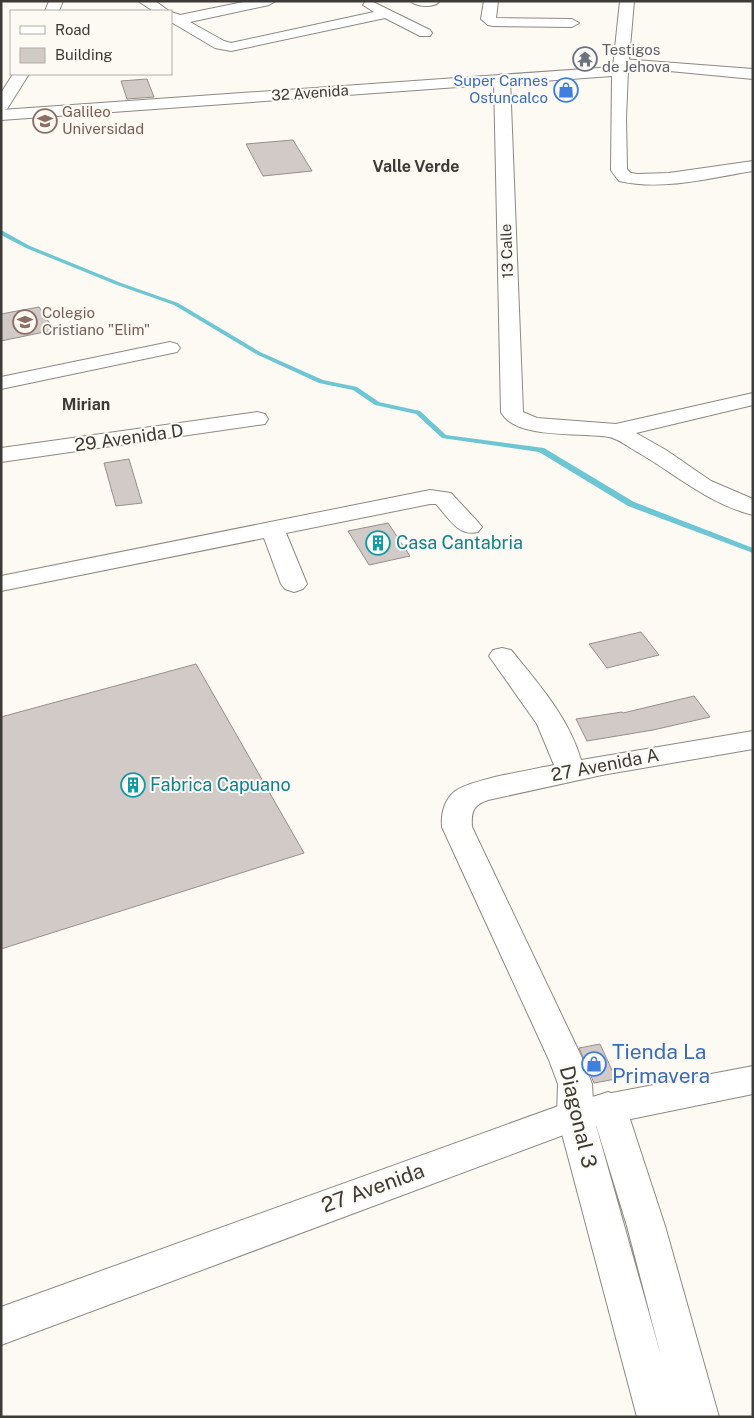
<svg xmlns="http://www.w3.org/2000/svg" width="754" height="1418" viewBox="0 0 754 1418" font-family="'Public Sans',sans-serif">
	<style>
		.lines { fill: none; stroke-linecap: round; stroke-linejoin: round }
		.stream { fill: #6cc6d3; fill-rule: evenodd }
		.building { fill: #d1cac7; stroke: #968f8c }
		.minor-casing { stroke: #8d8983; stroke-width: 2 }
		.tertiary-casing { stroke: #8d8983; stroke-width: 2 }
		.secondary-casing { stroke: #8d8983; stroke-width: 2 }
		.minor { fill: #fff; fill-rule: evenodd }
		.tertiary { fill: #fff; fill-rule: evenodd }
		.secondary { fill: #fff; fill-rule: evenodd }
		.labels { text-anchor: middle; stroke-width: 4; stroke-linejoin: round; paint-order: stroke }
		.far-worship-label { font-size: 15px; fill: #5b616d; stroke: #fdf9f3; text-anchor: start }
		.far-shop-label { font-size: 15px; fill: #366cbe; stroke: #fdf9f3; text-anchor: end }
		.far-street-label { font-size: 15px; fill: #3c3b38; stroke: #fdf9f3 }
		.far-education-label { font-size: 15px; fill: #785e54; stroke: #fdf9f3; text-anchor: start }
		.far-neighbourhood-label { font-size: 16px; font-weight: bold; fill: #3c3b38; stroke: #fdf9f3 }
		.street-label { font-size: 18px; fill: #3c3b38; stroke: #fdf9f3 }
		.culture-label { font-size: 18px; fill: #0d838f; stroke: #fdf9f3; text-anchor: start }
		.near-shop-label { font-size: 21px; fill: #366cbe; stroke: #fdf9f3; text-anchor: start }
		.near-street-label { font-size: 21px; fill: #3c3b38; stroke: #fdf9f3 }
	</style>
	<rect width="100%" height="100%" fill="#fdf9f3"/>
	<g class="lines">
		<polygon class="stream" points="1,230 30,246 121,283 178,303 260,352 323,380 357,387 379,402 420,411 446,435 544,448 634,502 753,548 753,553 628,506 539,452 442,438 416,414 375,405 353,390 319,383 256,354 174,305 117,285 26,248 1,235"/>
	</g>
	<g class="building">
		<polygon points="147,79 154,97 127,99 121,81"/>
		<polygon points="293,140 312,171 263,176 246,144"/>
		<polygon points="39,307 54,330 1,341 1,314"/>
		<polygon points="129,459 142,503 116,506 104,463"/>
		<polygon points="388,523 410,556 369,565 348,531"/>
		<polygon points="641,632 659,655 607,668 589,644"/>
		<polygon points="196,664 304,853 1,949 1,717"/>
		<polygon points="694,696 710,717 653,730 587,741 576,719 622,712 623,713"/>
		<polygon points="600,1044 616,1079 594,1083 579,1048"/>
	</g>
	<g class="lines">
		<g class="minor-casing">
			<g id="minor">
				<polygon points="138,1 155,1 169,11 153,11"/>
				<polygon points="248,1 276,1 269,5 190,22 224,41 231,43 374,12 363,5 365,2 371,1 430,30 432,33 430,36 420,36 385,18 231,51 215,48 171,22 171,12 180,15"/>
				<path d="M410 1H438L439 2C433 8 417 7 410 1Z"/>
				<polygon points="484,1 498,1 496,18 572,19 579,23 572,27 493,26 488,25 481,19"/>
				<polygon points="622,59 753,69 753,79 617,66 615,63 617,60"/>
				<path d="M502 74 507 76 510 79 523 412 537 418 616 424 753 393V405L636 433 666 450 711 481 753 499V515C709 504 677 475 639 453 630 448 619 439 609 437 582 432 515 440 501 412L494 79 497 76Z"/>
				<path d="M753 161V171C709 178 663 191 619 181L616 177 619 173 625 172 637 174 669 173Z"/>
				<polygon points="170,342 177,344 180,348 177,352 1,389 1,377"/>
				<polygon points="257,412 265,414 268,419 265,424 1,462 1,448"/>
				<path d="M430 490 451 493 478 522 482 527 478 532C458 537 449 518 436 504H430L286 533 307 584 303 589 294 592 285 589 281 584 264 538 1 591V576Z"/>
				<path d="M502 648 511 650C538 683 569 718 581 760L753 731V749L602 775 488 800C473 805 471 812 472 827L583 1060 592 1084 593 1102 596 1096 608 1092 620 1096 626 1107 665 1226 719 1417H637L557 1115 558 1084 549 1060 442 827C441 814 444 801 454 792 470 779 532 770 554 765L537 724 489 656 493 650ZM593 1115 627 1226 661 1356Z"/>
			</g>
		</g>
		<g class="tertiary-casing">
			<g id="tertiary">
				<path d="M620 1H634L628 71 626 118 627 169 634 177 631 181C620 183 616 178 611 170L612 76 1 120V110L613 67Z"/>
				<polygon points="753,1066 753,1094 577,1130 1,1345 1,1307 575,1100"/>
			</g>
		</g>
		<g class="secondary-casing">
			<g id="secondary">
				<polygon points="49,1 63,1 59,11 45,11"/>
				<polygon points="13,74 29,74 7,109 1,111 1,93"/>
			</g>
		</g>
		<use href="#minor" class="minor"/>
		<use href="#tertiary" class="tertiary"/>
		<use href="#secondary" class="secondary"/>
	</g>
	<defs>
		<g id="temple-ring" transform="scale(1.25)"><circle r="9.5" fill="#fdf9f3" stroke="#6b7280" stroke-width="1.5"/><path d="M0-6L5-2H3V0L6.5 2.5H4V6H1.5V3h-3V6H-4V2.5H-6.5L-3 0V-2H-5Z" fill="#6b7280"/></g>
		<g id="shop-ring" transform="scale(1.25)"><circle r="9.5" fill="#fdf9f3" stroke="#3f7fe0" stroke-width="1.5"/><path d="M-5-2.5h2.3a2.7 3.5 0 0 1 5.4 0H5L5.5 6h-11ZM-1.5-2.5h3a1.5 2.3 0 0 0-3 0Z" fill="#3f7fe0"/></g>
		<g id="university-ring" transform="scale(1.25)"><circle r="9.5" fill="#fdf9f3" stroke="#8d6e63" stroke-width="1.5"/><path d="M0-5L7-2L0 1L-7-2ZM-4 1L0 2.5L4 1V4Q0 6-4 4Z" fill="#8d6e63"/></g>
		<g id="school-ring" transform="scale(1.25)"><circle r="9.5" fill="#fdf9f3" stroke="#8d6e63" stroke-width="1.5"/><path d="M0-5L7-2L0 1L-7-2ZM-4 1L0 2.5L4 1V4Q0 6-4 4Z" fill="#8d6e63"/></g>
		<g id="building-ring" transform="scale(1.25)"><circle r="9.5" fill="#fdf9f3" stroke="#0f9aa8" stroke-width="1.5"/><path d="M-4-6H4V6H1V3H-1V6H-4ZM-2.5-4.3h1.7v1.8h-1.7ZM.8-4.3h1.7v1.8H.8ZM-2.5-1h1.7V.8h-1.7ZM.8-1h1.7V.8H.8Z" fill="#0f9aa8"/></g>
	</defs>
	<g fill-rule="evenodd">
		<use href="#temple-ring" x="585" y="59"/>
		<use href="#shop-ring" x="566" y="90"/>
		<use href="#university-ring" x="45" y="121"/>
		<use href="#school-ring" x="25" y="322"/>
		<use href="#building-ring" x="378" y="543"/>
		<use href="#building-ring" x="133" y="785"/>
		<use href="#shop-ring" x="594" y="1064"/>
	</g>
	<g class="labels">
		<g class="far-worship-label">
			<text x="602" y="55">Testigos<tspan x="602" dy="17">de Jehova</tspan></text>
		</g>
		<g class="far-shop-label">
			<text x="548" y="86">Super Carnes<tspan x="548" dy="17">Ostuncalco</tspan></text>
		</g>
		<g class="far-street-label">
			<text transform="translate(310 93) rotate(-4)" y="5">32 Avenida</text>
			<text transform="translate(507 251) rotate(-92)" y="5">13 Calle</text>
		</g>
		<g class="far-education-label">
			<text x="62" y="117">Galileo<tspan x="62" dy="17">Universidad</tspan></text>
			<text x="42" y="318">Colegio<tspan x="42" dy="17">Cristiano "Elim"</tspan></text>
		</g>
		<g class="far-neighbourhood-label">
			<text x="416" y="172">Valle Verde</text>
			<text x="86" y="410">Mirian</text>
		</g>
		<g class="street-label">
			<text transform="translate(129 438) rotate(-8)" y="6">29 Avenida D</text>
			<text transform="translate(605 765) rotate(-11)" y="6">27 Avenida A</text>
		</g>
		<g class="culture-label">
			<text x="396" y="549">Casa Cantabria</text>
			<text x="150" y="791">Fabrica Capuano</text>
		</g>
		<g class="near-shop-label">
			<text x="612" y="1059">Tienda La<tspan x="612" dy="24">Primavera</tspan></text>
		</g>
		<g class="near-street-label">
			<text transform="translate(578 1117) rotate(77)" y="7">Diagonal 3</text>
			<text transform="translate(373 1188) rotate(-20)" y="7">27 Avenida</text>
		</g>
	</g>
	<rect width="754" height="1418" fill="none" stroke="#3c3b38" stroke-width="5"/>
	<rect x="10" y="10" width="162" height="65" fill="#fdf9f3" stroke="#b0ada8"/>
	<rect x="20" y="26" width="25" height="8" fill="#ffffff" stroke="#b0ada8"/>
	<text x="55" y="35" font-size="15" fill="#3c3b38">Road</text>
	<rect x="20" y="48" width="25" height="15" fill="#d1cac7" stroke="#b0ada8"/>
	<text x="55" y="60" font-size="15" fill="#3c3b38">Building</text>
</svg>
